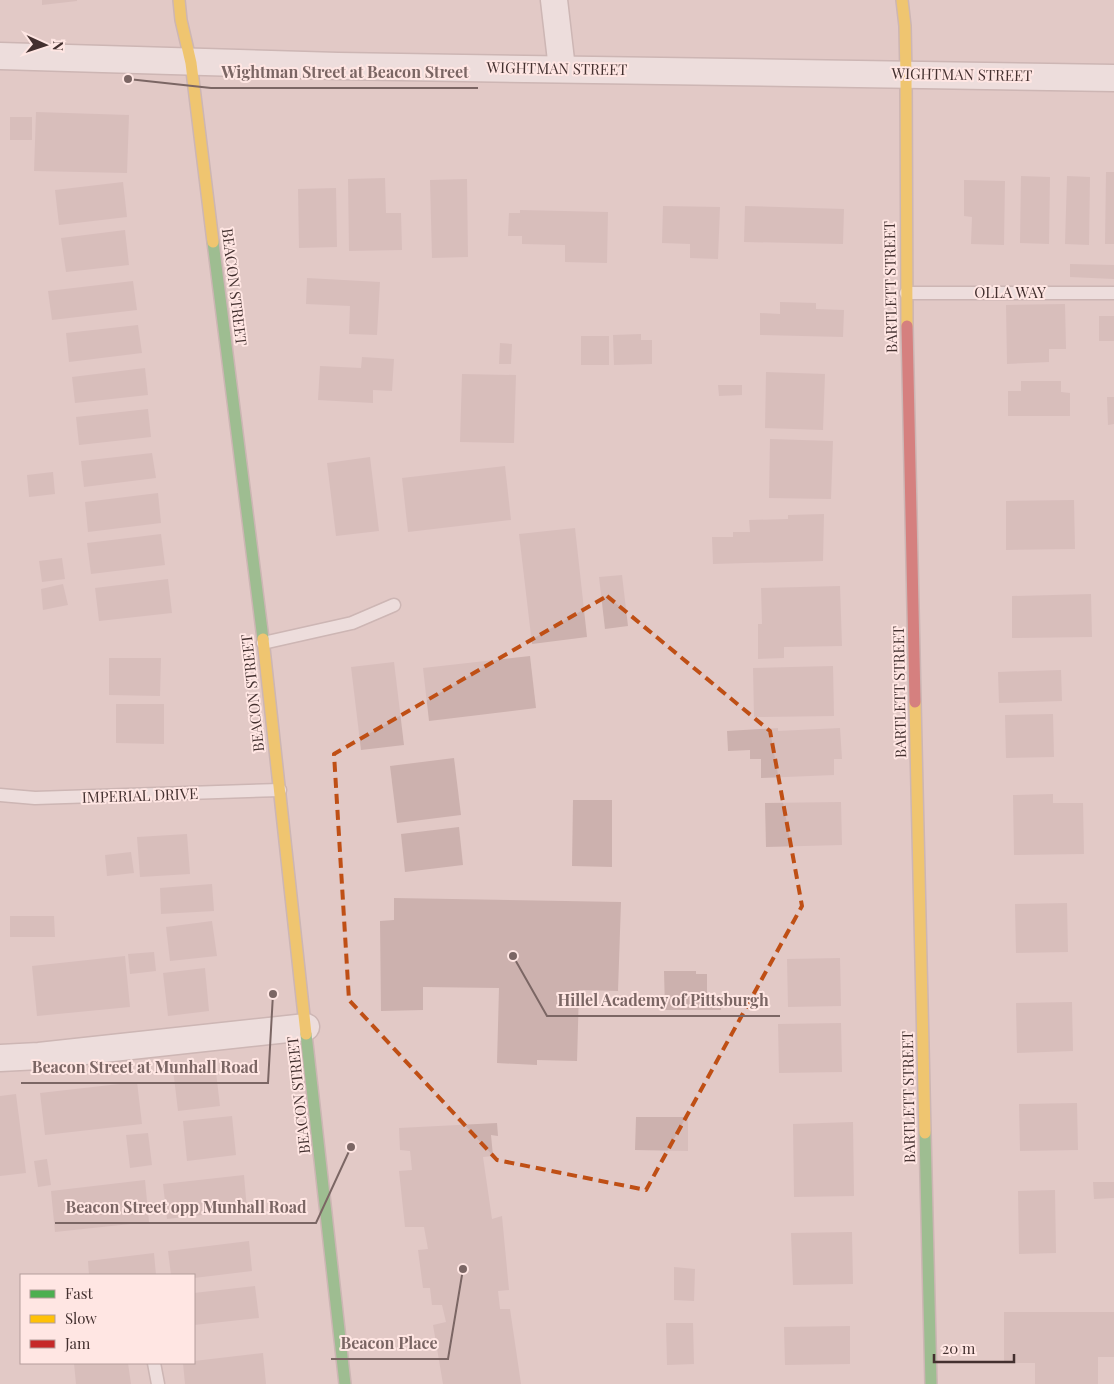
<svg xmlns="http://www.w3.org/2000/svg" width="1114" height="1384" viewBox="0 0 1114 1384" font-family="'Playfair Display',serif">
	<style>
		.building { fill: #ccb1ae }
		.lines { fill: none; stroke-linecap: round; stroke-linejoin: round }
		.lane-casing { stroke: #b39f9d; stroke-width: 15 }
		.street-casing { stroke: #b39f9d; stroke-width: 29 }
		.fast-casing { stroke: #b39f9d; stroke-width: 14 }
		.slow-casing { stroke: #b39f9d; stroke-width: 14 }
		.jam-casing { stroke: #b39f9d; stroke-width: 14 }
		.lane { stroke: #fbf7f6; stroke-width: 12 }
		.street { stroke: #fbf7f6; stroke-width: 26 }
		.fast { stroke: #4caf50; stroke-width: 11 }
		.slow { stroke: #ffc107; stroke-width: 11 }
		.jam { stroke: #c62828; stroke-width: 11 }
		.marked { fill: none; stroke: #bf4f15; stroke-width: 4; stroke-dasharray: 10 6; stroke-linejoin: round }
		.labels { text-anchor: middle; stroke-width: 4; stroke-linejoin: round; paint-order: stroke }
		.street-label { font-size: 15px; fill: #43302f; stroke: #ffe6e3 }
		.leader { fill: none; stroke: #7b6664; stroke-width: 2 }
		.callout-dot { fill: #7b6664; stroke: #ffe6e3; stroke-width: 2 }
		.callout-label { font-size: 16px; text-anchor: middle; font-weight: bold; fill: #7b6664; stroke: #ffe6e3; stroke-width: 4; stroke-linejoin: round; paint-order: stroke }
	</style>
	<rect width="100%" height="100%" fill="#e2c9c6"/>
	<g class="building">
		<polygon points="42,0 77,0 77,1 42,5"/>
		<polygon points="36,112 129,115 127,173 34,171"/>
		<rect x="10" y="117" width="22" height="23"/>
		<polygon points="1106,172 1114,172 1114,244 1105,244"/>
		<polygon points="1021,176 1050,177 1049,244 1020,243"/>
		<polygon points="1067,176 1090,177 1089,245 1065,244"/>
		<polygon points="385,178 386,213 401,213 402,250 349,251 348,179"/>
		<polygon points="467,179 468,257 432,258 430,180"/>
		<polygon points="964,180 1005,181 1004,245 971,244 972,217 964,216"/>
		<polygon points="123,182 127,217 59,225 55,190"/>
		<polygon points="336,188 337,247 299,248 298,189"/>
		<polygon points="663,206 720,207 718,259 690,258 690,244 662,243"/>
		<polygon points="745,206 844,209 843,244 744,242"/>
		<polygon points="520,210 608,212 607,263 565,262 565,245 522,244 522,236 508,236 509,213 520,213"/>
		<polygon points="125,230 129,265 66,272 61,238"/>
		<polygon points="1070,264 1114,265 1114,279 1070,277"/>
		<polygon points="307,278 380,282 377,335 349,334 350,306 306,304"/>
		<polygon points="133,281 137,310 52,320 48,291"/>
		<polygon points="780,302 816,303 816,309 844,310 843,337 760,335 760,313 780,314"/>
		<polygon points="1065,304 1066,349 1049,349 1049,362 1007,364 1006,305"/>
		<rect x="1099" y="316" width="15" height="25"/>
		<polygon points="138,325 142,353 69,362 66,333"/>
		<polygon points="641,334 641,340 652,340 652,364 614,365 613,335"/>
		<rect x="581" y="336" width="28" height="29"/>
		<polygon points="500,343 512,344 511,364 499,364"/>
		<polygon points="362,357 394,359 392,391 373,390 373,403 318,400 320,366 361,368"/>
		<polygon points="145,368 148,395 75,403 72,377"/>
		<polygon points="766,372 825,374 823,430 765,428"/>
		<polygon points="462,374 516,375 514,443 460,442"/>
		<polygon points="1021,381 1061,381 1061,392 1070,393 1070,416 1008,416 1008,391 1021,391"/>
		<polygon points="718,385 742,385 742,395 719,396"/>
		<polygon points="1107,397 1114,397 1114,424 1108,425"/>
		<polygon points="148,409 151,437 79,445 76,417"/>
		<polygon points="770,439 833,441 831,499 769,498"/>
		<polygon points="152,453 156,478 84,487 81,461"/>
		<polygon points="370,457 379,531 336,536 327,463"/>
		<polygon points="505,466 511,520 408,532 402,478"/>
		<polygon points="53,472 55,494 29,497 27,475"/>
		<polygon points="158,493 161,523 88,532 85,502"/>
		<polygon points="1074,500 1075,549 1006,550 1006,501"/>
		<polygon points="824,514 823,561 713,564 712,537 733,537 733,532 750,532 749,520 788,519 788,515"/>
		<polygon points="575,528 587,637 532,644 519,534"/>
		<polygon points="161,534 165,565 91,574 87,543"/>
		<polygon points="62,558 65,579 42,582 39,561"/>
		<polygon points="622,575 628,626 605,629 599,577"/>
		<polygon points="168,579 172,613 99,621 95,588"/>
		<polygon points="63,584 68,605 43,610 41,589"/>
		<polygon points="840,586 842,646 784,647 784,658 758,659 758,624 762,624 761,588"/>
		<polygon points="1091,594 1092,637 1012,638 1012,596"/>
		<polygon points="530,656 536,708 429,721 423,668"/>
		<polygon points="109,658 161,658 160,696 109,695"/>
		<polygon points="394,662 404,745 361,750 351,667"/>
		<polygon points="833,666 834,716 754,717 753,668"/>
		<polygon points="1061,670 1062,701 999,703 998,672"/>
		<polygon points="116,704 164,704 164,744 116,743"/>
		<polygon points="1053,714 1054,757 1006,758 1005,715"/>
		<polygon points="778,728 778,731 840,728 842,759 834,759 834,775 761,778 761,759 750,759 750,750 728,751 727,731"/>
		<polygon points="454,758 461,815 397,823 390,766"/>
		<polygon points="1053,794 1053,803 1083,803 1084,854 1014,855 1013,795"/>
		<polygon points="573,800 612,800 612,867 572,866"/>
		<polygon points="841,802 842,845 766,847 765,803"/>
		<polygon points="459,827 463,865 405,872 401,834"/>
		<polygon points="187,834 190,874 140,877 137,837"/>
		<polygon points="131,852 134,873 107,876 105,855"/>
		<polygon points="212,884 214,911 161,914 160,888"/>
		<polygon points="394,898 621,902 618,991 579,990 577,1061 537,1060 537,1065 497,1063 499,988 423,987 423,1010 381,1011 380,921 394,920"/>
		<polygon points="1067,903 1068,952 1016,953 1015,904"/>
		<polygon points="10,916 54,916 55,937 10,937"/>
		<polygon points="212,921 217,956 170,961 166,927"/>
		<polygon points="154,952 156,971 130,974 128,954"/>
		<polygon points="125,956 130,1007 37,1016 32,966"/>
		<polygon points="840,958 841,1006 788,1007 787,959"/>
		<polygon points="205,968 209,1011 168,1016 163,973"/>
		<polygon points="664,971 696,971 696,974 707,974 707,1001 721,1001 721,1010 665,1010"/>
		<polygon points="1072,1002 1073,1051 1017,1053 1016,1003"/>
		<polygon points="841,1023 842,1072 779,1073 778,1024"/>
		<polygon points="215,1064 220,1106 178,1111 173,1069"/>
		<polygon points="137,1082 142,1124 45,1135 40,1093"/>
		<polygon points="16,1094 26,1173 0,1176 0,1096"/>
		<polygon points="1077,1103 1078,1150 1020,1151 1019,1104"/>
		<polygon points="232,1116 236,1155 187,1161 183,1121"/>
		<polygon points="636,1117 688,1117 688,1151 635,1150"/>
		<polygon points="853,1122 854,1196 794,1197 793,1124"/>
		<polygon points="497,1123 498,1136 491,1135 493,1156 483,1157 492,1219 502,1216 509,1290 498,1291 500,1309 510,1309 521,1384 443,1384 433,1325 446,1322 442,1305 432,1305 430,1288 423,1288 418,1250 428,1249 424,1227 405,1227 399,1171 412,1170 410,1151 400,1150 399,1128"/>
		<polygon points="148,1133 152,1165 130,1168 126,1135"/>
		<polygon points="47,1159 51,1185 38,1187 34,1161"/>
		<polygon points="244,1175 247,1210 167,1219 163,1184"/>
		<polygon points="145,1180 149,1222 55,1232 51,1191"/>
		<polygon points="1093,1182 1114,1182 1114,1198 1094,1199"/>
		<polygon points="1055,1190 1056,1253 1019,1254 1018,1191"/>
		<polygon points="852,1232 853,1284 793,1285 791,1233"/>
		<polygon points="249,1241 252,1271 194,1278 194,1275 171,1275 168,1251"/>
		<polygon points="154,1253 156,1275 89,1275 88,1261"/>
		<polygon points="674,1267 695,1269 694,1301 674,1300"/>
		<polygon points="255,1286 259,1318 194,1325 194,1293"/>
		<polygon points="1004,1312 1114,1312 1114,1357 1098,1357 1098,1384 1035,1384 1035,1363 1004,1363"/>
		<polygon points="666,1323 693,1323 694,1364 667,1365"/>
		<polygon points="850,1326 850,1364 785,1365 784,1327"/>
		<polygon points="263,1353 266,1384 185,1384 183,1363 194,1363 194,1361"/>
		<polygon points="74,1363 128,1363 131,1384 76,1384"/>
	</g>
	<g class="lines">
		<g class="lane-casing">
			<g id="lane">
				<polyline points="906,293 1114,293"/>
				<polyline points="263,643 352,623 394,605"/>
				<polyline points="0,795 35,798 280,790"/>
				<polyline points="154,1363 158,1384"/>
			</g>
		</g>
		<g class="street-casing">
			<g id="street">
				<polyline points="554,0 562,69"/>
				<polyline points="0,56 338,66 1114,78"/>
				<polyline points="0,1058 39,1056 306,1027"/>
			</g>
		</g>
		<g class="fast-casing">
			<g id="fast">
				<polyline points="213,242 263,639"/>
				<polyline points="306,1034 345,1384"/>
				<polyline points="925,1133 931,1384"/>
			</g>
		</g>
		<g class="slow-casing">
			<g id="slow">
				<polyline points="179,0 181,20 191,63 213,242"/>
				<polyline points="902,0 905,26 906,75 907,326"/>
				<polyline points="263,639 306,1034"/>
				<polyline points="915,702 925,1133"/>
			</g>
		</g>
		<g class="jam-casing">
			<polyline id="jam" points="907,326 915,702"/>
		</g>
		<use href="#lane" class="lane"/>
		<use href="#street" class="street"/>
		<use href="#fast" class="fast"/>
		<use href="#slow" class="slow"/>
		<use href="#jam" class="jam"/>
	</g>
	<path d="M0 0H1114V1384H0ZM607 596 770 731 802 906 646 1190 497 1160 349 1000 334 754Z" fill="#e2c9c6" fill-opacity=".55" fill-rule="evenodd"/>
	<path class="marked" d="M607 596 770 731 802 906 646 1190 497 1160 349 1000 334 754Z"/>
	<g class="labels">
		<g class="street-label">
			<text transform="translate(557 69) rotate(1)" y="5">WIGHTMAN STREET</text>
			<text transform="translate(962 75) rotate(1)" y="5">WIGHTMAN STREET</text>
			<text transform="translate(234 287) rotate(83)" y="5">BEACON STREET</text>
			<text transform="translate(891 287) rotate(-91)" y="5">BARTLETT STREET</text>
			<text x="1010" y="298">OLLA WAY</text>
			<text transform="translate(900 692) rotate(-91)" y="5">BARTLETT STREET</text>
			<text transform="translate(253 693) rotate(-96)" y="5">BEACON STREET</text>
			<text transform="translate(140 796) rotate(-2)" y="5">IMPERIAL DRIVE</text>
			<text transform="translate(299 1095) rotate(-96)" y="5">BEACON STREET</text>
			<text transform="translate(909 1097) rotate(-91)" y="5">BARTLETT STREET</text>
		</g>
	</g>
	<path class="leader" d="M128 79L211 88H478M513 956L547 1016H780M273 994L268 1083H21M351 1147L316 1223H55M463 1269L448 1359H331"/>
	<g class="callout-dot">
		<circle cx="128" cy="79" r="5"/>
		<circle cx="513" cy="956" r="5"/>
		<circle cx="273" cy="994" r="5"/>
		<circle cx="351" cy="1147" r="5"/>
		<circle cx="463" cy="1269" r="5"/>
	</g>
	<g class="callout-label">
		<text x="345" y="78">Wightman Street at Beacon Street</text>
		<text x="663" y="1006">Hillel Academy of Pittsburgh</text>
		<text x="145" y="1073">Beacon Street at Munhall Road</text>
		<text x="186" y="1213">Beacon Street opp Munhall Road</text>
		<text x="389" y="1349">Beacon Place</text>
	</g>
	<rect x="20" y="1274" width="175" height="90" fill="#ffe6e3" stroke="#b49d9b"/>
	<rect x="30" y="1290" width="25" height="8" fill="#4caf50" stroke="#b49d9b"/>
	<text x="65" y="1299" font-size="15" fill="#43302f">Fast</text>
	<rect x="30" y="1315" width="25" height="8" fill="#ffc107" stroke="#b49d9b"/>
	<text x="65" y="1324" font-size="15" fill="#43302f">Slow</text>
	<rect x="30" y="1340" width="25" height="8" fill="#c62828" stroke="#b49d9b"/>
	<text x="65" y="1349" font-size="15" fill="#43302f">Jam</text>
	<g transform="translate(45 45) rotate(93)" stroke="#ffe6e3" stroke-width="4" paint-order="stroke">
	<path d="M0-4L9 19L0 12L-9 19Z" fill="#43302f"/>
	<text y="-8" font-size="14" font-weight="bold" text-anchor="middle" fill="#43302f">N</text>
	</g>
	<path d="M934 1354v8h80v-8" fill="none" stroke="#43302f" stroke-width="2.5"/>
	<text x="942" y="1354" font-size="15" fill="#43302f" stroke="#ffe6e3" stroke-width="4" paint-order="stroke">20 m</text>
</svg>
